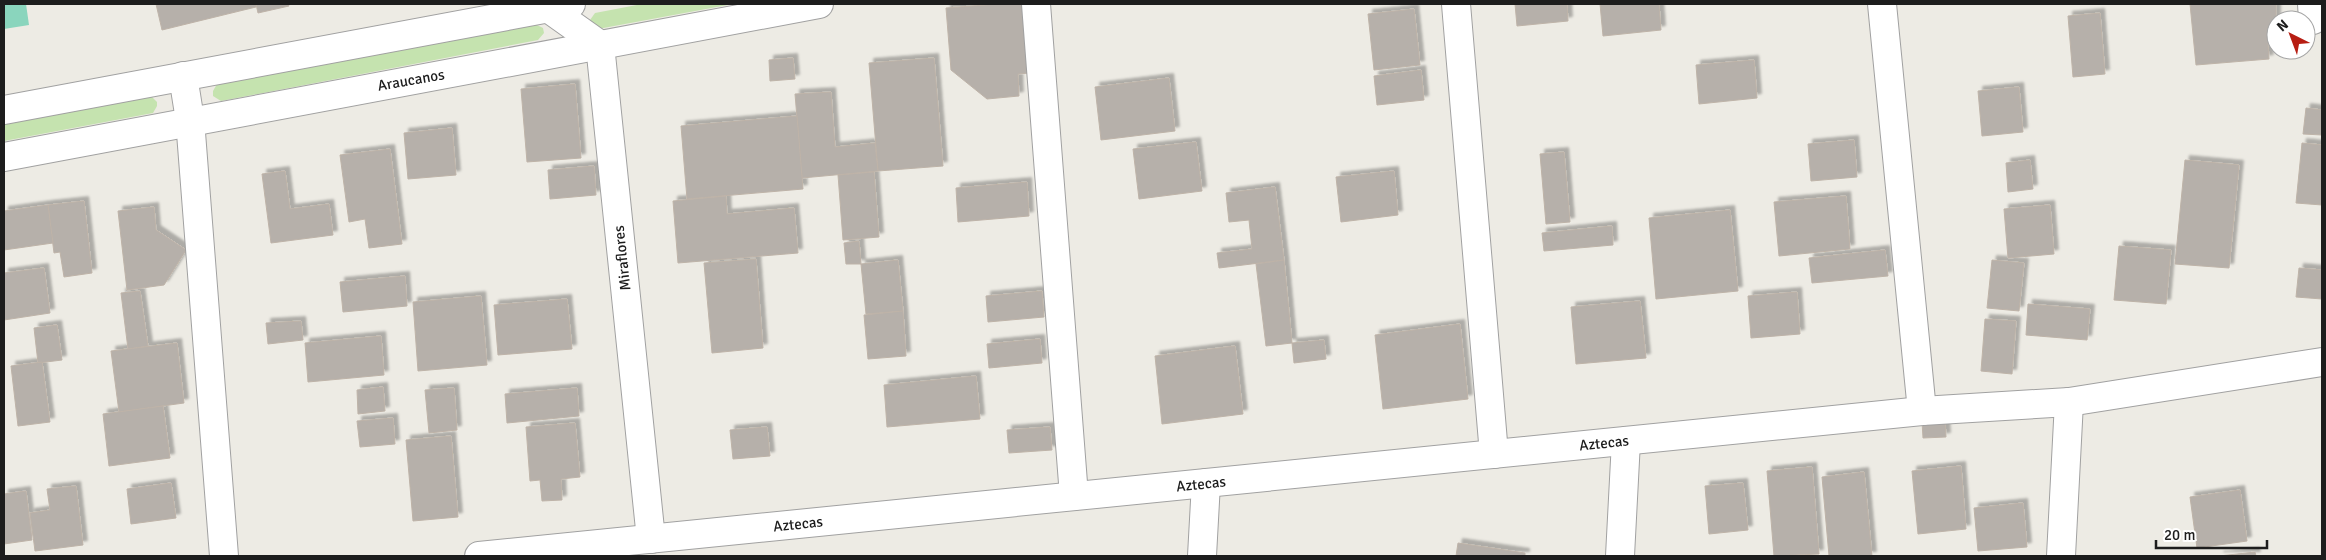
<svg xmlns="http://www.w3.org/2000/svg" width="2326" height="560" viewBox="0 0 2326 560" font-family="Signika,sans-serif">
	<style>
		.grass { fill: #c5e3af }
		.pitch { fill: #8ad5bd }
		.building { fill: #b6b0aa; stroke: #beb3a8; filter: url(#shadow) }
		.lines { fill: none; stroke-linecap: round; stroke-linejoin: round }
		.minor-casing { stroke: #a1a1a1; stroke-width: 30 }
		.tertiary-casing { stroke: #a1a1a1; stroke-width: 30 }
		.minor { stroke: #fff; stroke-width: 28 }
		.tertiary { stroke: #fff; stroke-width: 28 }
		.labels { text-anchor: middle; stroke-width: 4.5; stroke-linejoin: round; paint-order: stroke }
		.street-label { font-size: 15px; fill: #1d1d1d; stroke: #fff }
	</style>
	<defs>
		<filter id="shadow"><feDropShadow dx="4.5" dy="-4.5" stdDeviation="1" flood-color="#0004"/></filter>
	</defs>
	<rect width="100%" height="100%" fill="#edebe4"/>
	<g class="grass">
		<polygon points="642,4 733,4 598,29 591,26 590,20 595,13"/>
		<polygon points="535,24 543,28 544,33 538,40 221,101 213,96 213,91 217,84"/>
		<polygon points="151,96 157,102 157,106 153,113 4,141 4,124"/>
	</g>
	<polygon class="pitch" points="4,4 26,4 29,25 4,29"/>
	<g class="building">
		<polygon points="156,4 256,4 256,7 162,30"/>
		<polygon points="256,4 288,4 289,6 258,13"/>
		<polygon points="998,4 1024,4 1030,73 1018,74 1019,96 987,99 951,70 946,8"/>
		<polygon points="1515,4 1567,4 1568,21 1517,26"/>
		<polygon points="1600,4 1659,4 1661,30 1603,36"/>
		<polygon points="2190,4 2276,4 2276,42 2268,43 2269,59 2196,65"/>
		<polygon points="1414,9 1420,65 1374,70 1368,14"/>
		<polygon points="2100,13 2105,74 2073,77 2068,16"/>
		<polygon points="793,58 795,79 770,81 769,60"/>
		<polygon points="934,58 943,166 878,171 869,63"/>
		<polygon points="1754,60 1757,98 1699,104 1696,65"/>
		<polygon points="1421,70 1424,100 1377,105 1374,76"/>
		<polygon points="1169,78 1175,131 1101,140 1095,87"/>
		<polygon points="575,84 581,158 527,162 521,89"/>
		<polygon points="2019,87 2023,132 1982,136 1978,91"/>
		<polygon points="831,92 835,147 875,143 878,171 802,178 795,94"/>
		<polygon points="2306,108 2322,110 2322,135 2303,134"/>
		<polygon points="797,116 803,189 687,199 681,126"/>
		<polygon points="452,128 456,175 408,179 404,133"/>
		<polygon points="1854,140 1857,177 1811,181 1808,144"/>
		<polygon points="1196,142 1202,191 1139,199 1133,149"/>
		<polygon points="2302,143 2322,145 2322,205 2296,203"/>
		<polygon points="390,149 402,244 369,248 365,219 349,222 340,155"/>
		<polygon points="1564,152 1570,222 1546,224 1540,154"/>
		<polygon points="2030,160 2033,189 2008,192 2006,163"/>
		<polygon points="2185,160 2239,165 2229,268 2175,264"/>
		<polygon points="594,166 596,195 550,199 548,170"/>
		<polygon points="285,171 290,209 329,204 333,235 271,243 262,174"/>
		<polygon points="1394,171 1398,215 1341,222 1336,177"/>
		<polygon points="874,172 879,237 843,240 838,175"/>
		<polygon points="1027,182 1029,216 958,222 956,188"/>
		<polygon points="1275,187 1284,260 1219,268 1217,253 1252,249 1249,220 1229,222 1226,193"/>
		<polygon points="726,196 727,214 794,208 798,253 678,263 673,201"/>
		<polygon points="1846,196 1850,249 1779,256 1774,202"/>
		<polygon points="84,201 92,273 64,277 60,252 54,253 48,205"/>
		<polygon points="48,205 53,243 4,250 4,211"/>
		<polygon points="2050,205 2054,254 2008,258 2004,209"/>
		<polygon points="154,207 156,230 186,250 164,285 127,290 118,211"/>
		<polygon points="1730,210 1738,291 1656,299 1649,218"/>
		<polygon points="1612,226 1613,245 1544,251 1542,233"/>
		<polygon points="859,241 861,264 846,264 844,243"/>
		<polygon points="2119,246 2171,250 2166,304 2114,300"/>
		<polygon points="1885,250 1888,276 1812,283 1809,258"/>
		<polygon points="756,259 763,348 712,353 704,263"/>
		<polygon points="898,260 903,311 866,314 861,264"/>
		<polygon points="1284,260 1292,343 1266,346 1256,264"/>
		<polygon points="1992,260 2024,263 2019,311 1987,308"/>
		<polygon points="44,268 50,313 4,320 4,273"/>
		<polygon points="2299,268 2322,270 2322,299 2296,297"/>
		<polygon points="405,276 407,306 343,312 340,282"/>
		<polygon points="140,291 148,346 128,349 121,293"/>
		<polygon points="1042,291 1044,317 988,322 986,296"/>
		<polygon points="1797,292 1800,334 1751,338 1748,296"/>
		<polygon points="481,296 487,365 418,371 413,302"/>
		<polygon points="567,299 572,349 498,355 494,305"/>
		<polygon points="1640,301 1646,358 1576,364 1571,307"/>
		<polygon points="2028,304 2090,309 2087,340 2026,335"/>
		<polygon points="903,311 906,356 868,359 864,315"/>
		<polygon points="1985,319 2016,321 2012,374 1981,371"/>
		<polygon points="301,321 303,340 268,344 266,323"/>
		<polygon points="1460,324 1468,399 1383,409 1375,335"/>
		<polygon points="57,325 62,360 38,363 34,328"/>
		<polygon points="381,336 384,375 308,382 305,343"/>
		<polygon points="1040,339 1042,363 989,368 987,344"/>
		<polygon points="1324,340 1326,359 1294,363 1292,343"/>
		<polygon points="177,343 184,403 119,412 111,351"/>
		<polygon points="1235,346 1243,414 1162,424 1155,356"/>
		<polygon points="42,362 50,422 18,426 11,366"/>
		<polygon points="976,376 980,419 887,427 884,385"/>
		<polygon points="383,387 385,411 358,414 357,390"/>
		<polygon points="454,388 457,430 429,433 425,390"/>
		<polygon points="577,388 579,416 507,423 505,394"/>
		<polygon points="163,406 170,458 109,466 103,414"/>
		<polygon points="393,418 395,444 360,447 357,421"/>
		<polygon points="1945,420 1946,437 1923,438 1922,422"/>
		<polygon points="575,423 580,477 561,479 562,500 542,501 540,480 530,481 526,427"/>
		<polygon points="767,427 770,456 733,459 730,430"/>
		<polygon points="1050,427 1052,450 1009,453 1007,430"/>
		<polygon points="451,436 458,517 413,521 406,440"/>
		<polygon points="1961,466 1966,529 1918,534 1912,471"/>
		<polygon points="1812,467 1819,554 1774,556 1767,471"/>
		<polygon points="1864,472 1872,556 1829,556 1822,477"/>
		<polygon points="171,483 176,518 131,524 127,489"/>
		<polygon points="1743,483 1748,530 1709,534 1705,486"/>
		<polygon points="76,486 83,545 35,551 30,513 50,510 47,489"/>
		<polygon points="2240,490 2247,541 2197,548 2190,497"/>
		<polygon points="26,491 32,540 4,544 4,494"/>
		<polygon points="2023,503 2027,547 1978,551 1974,508"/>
		<polygon points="1458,543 1525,553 1525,556 1456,556"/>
		<polygon points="2255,552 2256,556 2219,556"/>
	</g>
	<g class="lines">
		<g class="minor-casing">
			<g id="minor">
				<polyline points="547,4 548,8 600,45 651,539"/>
				<polyline points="1036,4 1074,496"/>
				<polyline points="1456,4 1494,454"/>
				<polyline points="1882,4 1922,411"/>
				<polyline points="2312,4 2313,20"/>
				<polyline points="183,76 190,120 224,556"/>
				<polyline points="479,556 1922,411 2069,402 2322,362"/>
				<polyline points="1202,556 1206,483"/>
				<polyline points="1620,556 1626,441"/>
				<polyline points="2061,556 2069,402"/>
			</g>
		</g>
		<g class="tertiary-casing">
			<g id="tertiary">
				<polyline points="4,110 571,4"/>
				<polyline points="4,157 819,4"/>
			</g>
		</g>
		<use href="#minor" class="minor"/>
		<use href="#tertiary" class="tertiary"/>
	</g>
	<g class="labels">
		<g class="street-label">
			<text transform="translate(411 80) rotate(-10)" y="5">Araucanos</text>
			<text transform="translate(622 258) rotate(-96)" y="5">Miraflores</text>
			<text transform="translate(1604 443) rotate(-6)" y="5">Aztecas</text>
			<text transform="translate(1201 484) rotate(-6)" y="5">Aztecas</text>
			<text transform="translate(798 524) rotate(-6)" y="5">Aztecas</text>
		</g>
	</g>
	<rect width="2326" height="560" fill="none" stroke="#1d1d1d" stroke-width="10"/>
	<g transform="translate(2291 35) rotate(318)"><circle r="24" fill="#ffffff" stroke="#a5a5a5"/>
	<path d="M0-4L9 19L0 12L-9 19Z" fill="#b71e13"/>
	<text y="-8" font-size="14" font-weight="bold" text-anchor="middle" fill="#1d1d1d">N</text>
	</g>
	<path d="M2156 540v8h111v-8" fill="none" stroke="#1d1d1d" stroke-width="2.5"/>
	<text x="2164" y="540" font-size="15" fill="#1d1d1d" stroke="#ffffff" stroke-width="4" paint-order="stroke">20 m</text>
</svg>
